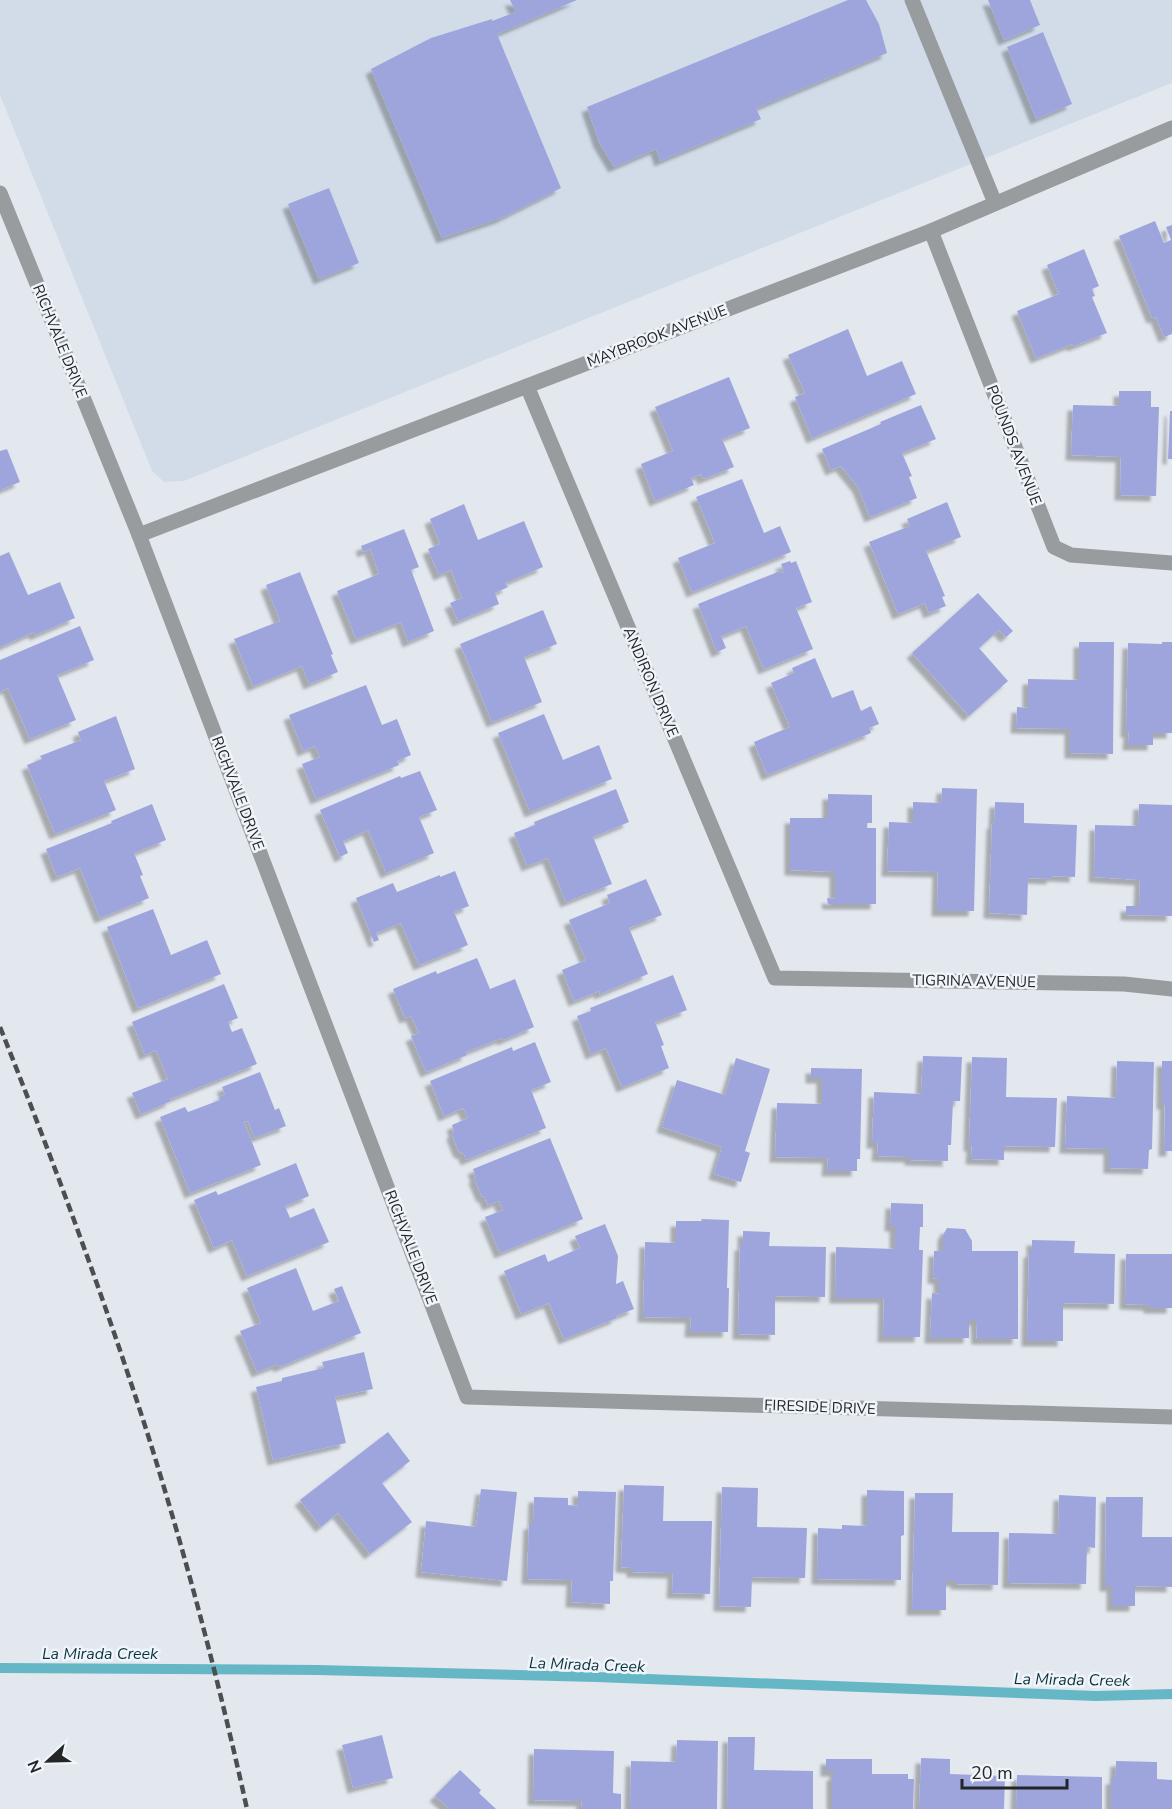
<svg xmlns="http://www.w3.org/2000/svg" width="1172" height="1809" viewBox="0 0 1172 1809" font-family="'Nunito Sans',sans-serif">
	<style>
		.built { fill: #d2dce9 }
		.lines { fill: none; stroke-linecap: round; stroke-linejoin: round }
		.stream { stroke: #65b7c5; stroke-width: 10 }
		.building { fill: #9ea5dd; filter: url(#shadow) }
		.service { stroke: #999c9e; stroke-width: 15 }
		.minor { stroke: #999c9e; stroke-width: 15 }
		.rail { stroke: #4c4f52; stroke-width: 4.5; stroke-dasharray: 9 4.5; stroke-linecap: butt }
		.labels { text-anchor: middle; stroke-width: 5; stroke-linejoin: round; paint-order: stroke }
		.street-label { font-size: 15px; fill: #232527; stroke: #f0f5fc }
		.water-label { font-size: 16px; font-style: italic; fill: #0b343a; stroke: #f0f5fc }
	</style>
	<defs>
		<filter id="shadow"><feDropShadow dx="-5.5" dy="5.5" stdDeviation="1.5" flood-color="#0004"/></filter>
	</defs>
	<rect width="100%" height="100%" fill="#e3e8ef"/>
	<polygon class="built" points="0,0 1172,0 1172,83 184,481 164,482 152,471 0,95"/>
	<g class="lines">
		<polyline class="stream" points="0,1668 317,1670 596,1677 1096,1696 1172,1694"/>
	</g>
	<g class="building">
		<polygon points="510,0 577,0 497,34 561,188 501,218 442,238 371,69 431,38 492,19 492,21 516,12"/>
		<polygon points="848,0 866,0 879,24 887,53 756,108 761,119 660,161 656,149 614,167 599,142 587,107"/>
		<polygon points="988,0 1030,0 1040,25 1004,40"/>
		<polygon points="1043,32 1072,104 1036,119 1007,47"/>
		<polygon points="329,188 359,263 319,279 288,204"/>
		<polygon points="1155,221 1164,243 1171,240 1166,227 1172,225 1172,334 1164,337 1156,317 1152,318 1119,236"/>
		<polygon points="1084,249 1099,286 1092,289 1095,296 1092,297 1107,333 1073,346 1072,344 1036,358 1017,311 1059,294 1047,265"/>
		<polygon points="848,329 867,376 902,361 916,394 812,438 795,397 805,393 788,355"/>
		<polygon points="729,377 750,428 722,439 734,467 703,479 701,474 691,478 694,485 655,501 641,464 673,451 655,407"/>
		<polygon points="1119,391 1151,391 1151,407 1159,407 1156,496 1120,495 1121,457 1071,455 1073,405 1119,406"/>
		<polygon points="921,405 936,439 902,453 912,476 909,477 917,498 870,517 858,487 841,466 831,470 822,449 881,424 880,422"/>
		<polygon points="1170,411 1172,411 1172,459 1168,459"/>
		<polygon points="7,449 20,482 0,490 0,451"/>
		<polygon points="742,479 764,533 780,526 791,552 692,592 678,558 715,543 696,497"/>
		<polygon points="947,502 961,537 926,551 945,596 942,597 946,606 929,613 925,603 898,614 869,542 910,526 907,519"/>
		<polygon points="464,504 478,540 524,521 543,567 505,583 508,587 495,593 499,604 458,621 450,603 462,598 451,570 439,575 428,549 440,544 430,519"/>
		<polygon points="404,529 419,567 411,570 434,631 408,642 401,622 356,639 337,591 379,574 370,549 363,552 361,546"/>
		<polygon points="9,552 28,595 60,582 75,618 35,635 34,632 0,647 0,556"/>
		<polygon points="790,561 791,563 796,561 812,602 796,608 813,649 764,669 746,626 721,636 726,648 717,652 698,604 780,571 781,573 784,572 781,564"/>
		<polygon points="300,572 333,654 331,655 338,672 309,684 302,666 253,686 234,639 280,621 266,585"/>
		<polygon points="978,593 1013,631 1006,637 999,630 979,648 1008,681 969,716 912,653"/>
		<polygon points="543,610 557,644 524,657 542,702 492,722 460,644"/>
		<polygon points="80,626 94,660 57,675 76,720 30,739 8,688 0,692 0,660"/>
		<polygon points="1079,642 1114,642 1113,754 1070,753 1070,729 1016,728 1017,707 1028,708 1028,679 1079,680"/>
		<polygon points="1162,642 1172,642 1172,733 1153,733 1153,745 1128,745 1129,732 1126,732 1128,643 1162,644"/>
		<polygon points="815,658 832,698 853,690 861,711 871,706 879,724 869,728 871,733 767,775 754,742 790,727 771,683 794,673 792,668"/>
		<polygon points="366,685 382,725 397,719 411,755 397,761 399,765 316,799 302,764 320,757 315,746 303,751 289,715"/>
		<polygon points="544,714 563,760 599,745 612,779 530,812 498,733"/>
		<polygon points="116,716 135,769 104,781 116,810 55,834 27,765 42,759 40,756 81,740 78,732"/>
		<polygon points="420,771 437,810 419,817 434,853 386,873 368,830 343,841 348,853 340,857 320,810 400,776 401,778"/>
		<polygon points="942,788 977,789 974,911 937,911 938,872 887,871 889,822 913,823 913,802 941,803"/>
		<polygon points="616,789 629,822 593,837 612,884 566,902 548,858 527,866 514,833 535,825 534,822"/>
		<polygon points="828,794 872,795 872,823 867,823 867,828 876,828 876,904 828,904 827,898 835,899 835,872 790,870 790,818 828,818"/>
		<polygon points="995,802 1024,803 1024,823 1077,825 1075,877 1052,876 1052,879 1028,878 1027,915 989,913 992,823 994,824"/>
		<polygon points="152,804 166,840 134,853 143,875 140,876 149,898 100,918 80,868 57,877 46,849 112,823 111,821"/>
		<polygon points="1139,804 1172,805 1172,916 1126,915 1126,906 1139,906 1140,880 1094,877 1095,825 1138,826"/>
		<polygon points="455,871 469,906 454,912 468,945 419,965 401,923 376,933 379,940 374,942 356,898 393,883 397,892 440,875 440,877"/>
		<polygon points="646,879 662,915 629,928 648,974 600,994 599,991 574,1001 562,970 586,960 569,920 610,903 607,895"/>
		<polygon points="153,909 171,955 207,940 221,974 138,1008 107,927"/>
		<polygon points="477,958 490,989 515,979 534,1027 503,1040 502,1038 466,1052 467,1055 426,1072 411,1036 419,1033 411,1016 405,1018 393,989 436,971 437,974"/>
		<polygon points="673,975 687,1010 655,1022 664,1045 661,1046 669,1068 622,1087 606,1048 591,1054 577,1016 591,1011 590,1008"/>
		<polygon points="224,984 238,1018 228,1022 232,1032 242,1028 257,1064 170,1099 171,1101 141,1114 132,1093 168,1079 156,1050 145,1055 132,1022"/>
		<polygon points="535,1042 551,1082 531,1090 546,1128 466,1160 464,1154 459,1152 452,1135 454,1131 452,1125 468,1118 463,1108 444,1116 430,1081 512,1047 513,1051"/>
		<polygon points="923,1056 962,1057 960,1101 953,1101 951,1145 948,1145 948,1161 910,1160 910,1157 877,1156 878,1143 872,1143 874,1092 921,1094"/>
		<polygon points="972,1057 1007,1058 1006,1097 1057,1098 1055,1147 1004,1146 1004,1160 971,1159 972,1146 969,1146"/>
		<polygon points="736,1058 770,1069 745,1151 750,1153 741,1182 714,1174 722,1147 662,1127 677,1080 725,1095"/>
		<polygon points="1117,1061 1154,1062 1152,1149 1149,1150 1148,1169 1109,1168 1109,1149 1065,1148 1067,1096 1116,1098"/>
		<polygon points="1162,1061 1172,1061 1172,1151 1164,1151 1165,1104 1162,1104"/>
		<polygon points="811,1068 862,1069 860,1159 857,1159 857,1171 827,1171 828,1158 775,1157 777,1103 822,1104 822,1078 811,1078"/>
		<polygon points="260,1072 275,1110 279,1108 286,1126 254,1138 248,1121 244,1122 261,1165 190,1193 160,1117 185,1107 188,1112 220,1100 219,1097 225,1094 222,1087"/>
		<polygon points="550,1138 583,1219 500,1253 485,1217 503,1210 499,1201 488,1205 484,1196 482,1197 474,1178 476,1177 473,1169"/>
		<polygon points="296,1163 309,1196 285,1206 290,1218 314,1208 329,1242 247,1276 232,1240 214,1248 194,1200 216,1191 218,1195"/>
		<polygon points="891,1203 923,1204 923,1227 920,1227 919,1250 923,1250 920,1337 883,1337 884,1298 835,1298 836,1247 895,1249 895,1226 890,1226"/>
		<polygon points="701,1219 729,1220 727,1288 729,1288 728,1332 690,1332 691,1318 643,1317 645,1242 676,1243 676,1221 702,1221"/>
		<polygon points="605,1224 618,1256 616,1284 623,1281 634,1309 616,1316 617,1318 564,1339 549,1303 521,1314 504,1271 545,1254 548,1262 580,1248 575,1236"/>
		<polygon points="947,1228 965,1229 972,1241 972,1251 1018,1251 1018,1339 977,1339 976,1320 969,1320 969,1338 930,1338 932,1293 939,1294 939,1279 933,1278 934,1251 943,1251 943,1235"/>
		<polygon points="743,1231 770,1232 769,1246 826,1247 825,1297 775,1296 775,1335 738,1334 740,1245 743,1245"/>
		<polygon points="1032,1240 1075,1241 1074,1253 1115,1254 1114,1304 1063,1303 1063,1341 1027,1341 1029,1252 1032,1252"/>
		<polygon points="1126,1254 1172,1254 1172,1308 1149,1308 1149,1305 1125,1304"/>
		<polygon points="296,1268 313,1311 339,1301 334,1289 342,1286 361,1333 279,1367 278,1364 257,1372 240,1331 261,1323 247,1288"/>
		<polygon points="364,1352 373,1389 335,1397 346,1443 273,1460 256,1387 282,1381 282,1378 324,1368 322,1362"/>
		<polygon points="388,1432 410,1461 382,1483 412,1522 370,1554 338,1513 321,1527 300,1500"/>
		<polygon points="624,1485 664,1486 663,1521 712,1521 710,1594 672,1593 673,1573 632,1572 632,1568 621,1567"/>
		<polygon points="722,1487 758,1488 757,1527 807,1528 805,1578 752,1577 751,1607 719,1606"/>
		<polygon points="481,1489 517,1492 507,1581 421,1572 426,1521 476,1527"/>
		<polygon points="867,1490 904,1491 904,1535 901,1536 901,1580 817,1579 818,1528 842,1529 842,1525 867,1526"/>
		<polygon points="578,1491 616,1492 613,1581 610,1581 610,1604 571,1602 572,1580 527,1579 529,1524 533,1524 534,1497 568,1498 568,1505 578,1506"/>
		<polygon points="915,1493 953,1493 952,1532 999,1532 998,1585 956,1584 956,1581 946,1581 946,1610 912,1610"/>
		<polygon points="1059,1495 1096,1497 1095,1548 1087,1547 1086,1584 1008,1583 1009,1533 1058,1534"/>
		<polygon points="1106,1497 1143,1497 1142,1537 1172,1537 1172,1587 1135,1586 1135,1606 1112,1606 1112,1586 1105,1586"/>
		<polygon points="382,1735 393,1778 353,1788 342,1745"/>
		<polygon points="728,1737 755,1737 754,1770 813,1771 813,1809 727,1809"/>
		<polygon points="677,1740 718,1741 717,1809 630,1809 631,1761 676,1762"/>
		<polygon points="534,1749 614,1751 613,1793 621,1794 621,1809 581,1809 582,1801 533,1800"/>
		<polygon points="921,1758 950,1759 950,1774 1005,1776 1004,1809 919,1809"/>
		<polygon points="826,1759 872,1759 872,1774 908,1774 908,1779 914,1779 913,1809 832,1809 832,1775 835,1775 835,1771 826,1771"/>
		<polygon points="1116,1761 1157,1762 1157,1779 1172,1780 1172,1809 1111,1809 1111,1779 1115,1779"/>
		<polygon points="460,1770 481,1790 479,1793 496,1809 450,1809 435,1796"/>
		<polygon points="1017,1775 1102,1777 1102,1809 1016,1809"/>
	</g>
	<g class="lines">
		<polyline class="service" points="912,0 995,203"/>
		<g class="minor">
			<polyline points="0,193 139,535 467,1397 1172,1417"/>
			<polyline points="931,231 1054,547 1071,555 1172,563"/>
			<polyline points="527,386 775,978 1124,984 1172,989"/>
			<polyline points="139,535 931,231 1172,128"/>
		</g>
		<path class="rail" d="M0 1027C53 1160 103 1295 147 1432 186 1556 219 1682 247 1809"/>
	</g>
	<g class="labels">
		<g class="street-label">
			<text transform="translate(657 336) rotate(-21)" y="5">MAYBROOK AVENUE</text>
			<text transform="translate(60 341) rotate(68)" y="5">RICHVALE DRIVE</text>
			<text transform="translate(1014 445) rotate(69)" y="5">POUNDS AVENUE</text>
			<text transform="translate(651 682) rotate(67)" y="5">ANDIRON DRIVE</text>
			<text transform="translate(238 793) rotate(69)" y="5">RICHVALE DRIVE</text>
			<text transform="translate(974 981) rotate(1)" y="5">TIGRINA AVENUE</text>
			<text transform="translate(411 1247) rotate(69)" y="5">RICHVALE DRIVE</text>
			<text transform="translate(820 1407) rotate(2)" y="5">FIRESIDE DRIVE</text>
		</g>
		<g class="water-label">
			<text x="100" y="1659">La Mirada Creek</text>
			<text transform="translate(587 1664) rotate(2)" y="6">La Mirada Creek</text>
			<text transform="translate(1072 1679) rotate(1)" y="6">La Mirada Creek</text>
		</g>
	</g>
	<g transform="translate(48 1761) rotate(248)" stroke="#f0f5fc" stroke-width="4.5" paint-order="stroke">
	<path d="M0-4.5L10 22L0 15L-10 22Z" fill="#232527"/>
	<text y="-9" font-size="16" font-weight="bold" text-anchor="middle" fill="#232527">N</text>
	</g>
	<path d="M962 1779v9h105v-9" fill="none" stroke="#232527" stroke-width="3"/>
	<text x="971" y="1779" font-size="18" fill="#232527" stroke="#f0f5fc" stroke-width="4.5" paint-order="stroke">20 m</text>
</svg>
